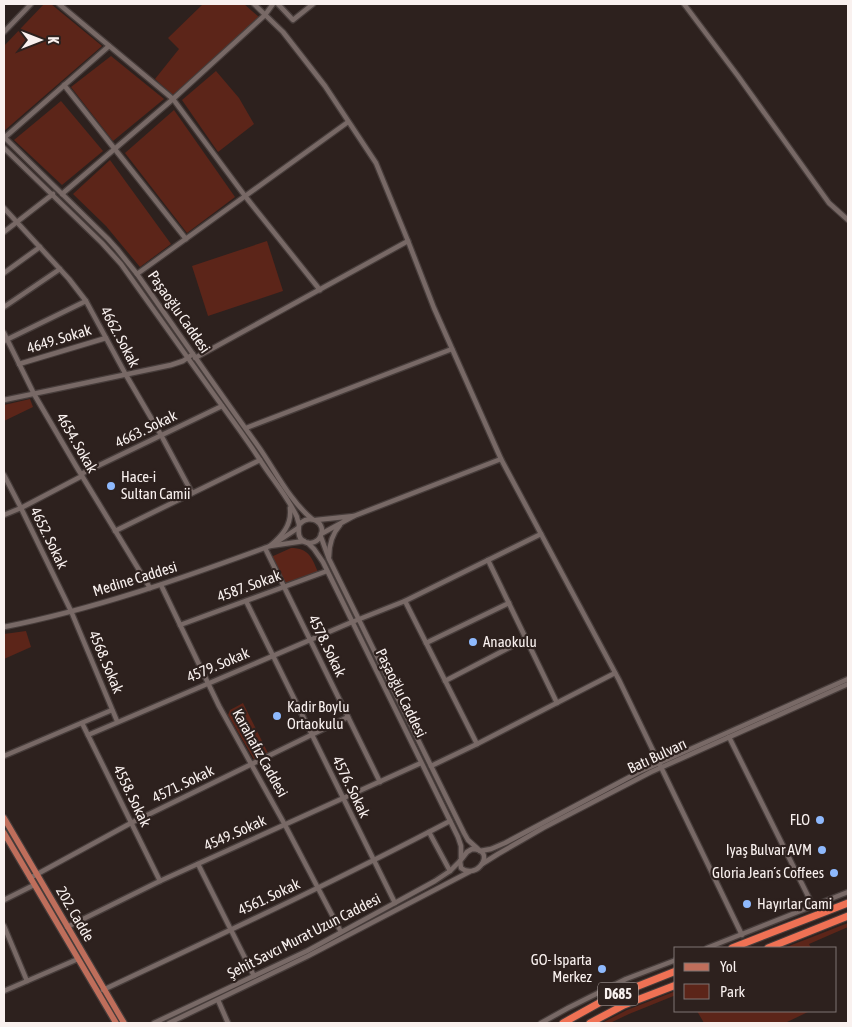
<svg xmlns="http://www.w3.org/2000/svg" width="852" height="1027" viewBox="0 0 852 1027" font-family="'Asap Condensed',sans-serif">
	<style>
		.green { fill: #5c2519 }
		.lines { fill: none; stroke-linecap: round; stroke-linejoin: round }
		.minor-casing { stroke: #473d3b; stroke-width: 7 }
		.major-casing { stroke: #473d3b; stroke-width: 8 }
		.highway-casing { stroke: #473d3b; stroke-width: 9 }
		.minor { stroke: #786966; stroke-width: 4.5 }
		.major { stroke: #bf6e5b; stroke-width: 5.5 }
		.highway { stroke: #ef7154; stroke-width: 7 }
		.poi-dot { fill: #8eb9fd; stroke: #2d211e; stroke-width: 2 }
		.labels { text-anchor: middle; stroke-width: 4.5; stroke-linejoin: round; paint-order: stroke }
		.shield { fill: #2d211e; stroke: #bcb3b0; stroke-width: 1 }
		.shield-label { font-size: 14px; font-weight: bold; fill: #f9f1ef }
		.street-label { font-size: 15px; fill: #f9f1ef; stroke: #2d211e }
		.poi-label { font-size: 15px; fill: #f9f1ef; stroke: #2d211e; text-anchor: start }
	</style>
	<rect width="100%" height="100%" fill="#2d211e"/>
	<g class="green">
		<polygon points="44,4 51,4 102,46 4,131 4,46"/>
		<polygon points="203,4 244,4 259,17 173,95 155,79 179,49 168,38"/>
		<polygon points="111,56 164,99 113,141 71,87"/>
		<polygon points="216,71 239,98 254,124 218,152 182,100"/>
		<polygon points="61,101 103,151 62,185 14,140"/>
		<polygon points="174,110 235,197 187,233 125,153"/>
		<polygon points="110,160 171,244 140,267 106,226 73,194"/>
		<polygon points="267,241 283,291 208,316 192,266"/>
		<polygon points="30,399 33,407 4,421 4,405"/>
		<path d="M291 548C309 548 312 558 318 572L285 585 271 557Z"/>
		<polygon points="26,631 31,647 4,659 4,634"/>
		<polygon points="243,703 269,755 256,763 228,715 230,710"/>
		<polygon points="848,923 848,927 809,944 811,948 784,948"/>
		<polygon points="676,991 676,995 629,1014 610,1023 602,1023 627,1010"/>
		<polygon points="697,1011 810,1011 785,1023 704,1023"/>
	</g>
	<g class="lines">
		<g class="minor-casing">
			<g id="minor">
				<polyline points="59,4 173,99 62,194"/>
				<polyline points="254,4 283,32 325,86 376,163 408,241 434,308 501,459 619,680 742,935"/>
				<polyline points="273,4 265,15 173,99 245,196 320,290"/>
				<polyline points="278,4 293,20 313,4"/>
				<polyline points="684,4 738,76 829,203 848,220"/>
				<polyline points="4,32 31,4"/>
				<polyline points="64,85 186,239"/>
				<path d="M4 137 108 239 117 249 137 274C177 331 217 389 258 446 275 470 289 500 312 519"/>
				<polyline points="4,138 109,46"/>
				<path d="M4 148 102 243 121 264C149 303 177 343 205 382 224 409 244 435 262 463 273 480 289 499 297 517 297 519 299 523 299 525 299 530 297 534 301 539 306 545 316 544 320 537 328 523 309 512 299 525"/>
				<polyline points="4,208 69,279 86,301 126,375 161,435 192,493"/>
				<polyline points="4,232 53,194"/>
				<polyline points="4,273 40,247"/>
				<polyline points="137,274 348,122"/>
				<polyline points="4,307 60,269"/>
				<polyline points="4,333 34,394 76,466 150,588"/>
				<polyline points="4,341 86,301"/>
				<polyline points="195,358 408,241"/>
				<polyline points="19,364 106,338"/>
				<polyline points="4,400 171,365 183,361 193,354"/>
				<polyline points="246,428 452,349"/>
				<polyline points="81,474 222,406"/>
				<polyline points="4,475 21,508 71,611 117,721"/>
				<polyline points="4,515 21,508 82,476"/>
				<polyline points="354,516 501,459"/>
				<polyline points="316,520 354,516 321,534"/>
				<polyline points="115,531 260,460"/>
				<polyline points="321,537 329,559 464,833 468,840 478,849"/>
				<polyline points="277,542 298,528"/>
				<polyline points="308,543 314,549 323,562 458,837 461,846 461,858"/>
				<polyline points="270,546 304,541"/>
				<polyline points="265,548 380,782"/>
				<path d="M329 557C329 544 332 534 340 525"/>
				<polyline points="488,560 557,703"/>
				<polyline points="161,585 219,706 285,825 341,932"/>
				<polyline points="246,601 395,903"/>
				<polyline points="405,601 477,744"/>
				<polyline points="180,625 327,571"/>
				<path d="M4 627C95 609 183 578 270 546 282 536 292 525 290 508"/>
				<polyline points="426,643 509,603"/>
				<polyline points="445,681 526,639"/>
				<polyline points="82,723 160,881"/>
				<polyline points="88,735 352,622 405,601 541,534"/>
				<polyline points="729,737 813,906"/>
				<polyline points="4,756 112,710"/>
				<polyline points="431,766 477,744 615,673"/>
				<polyline points="429,832 450,871"/>
				<path d="M472 849C497 849 478 881 461 868L460 861 467 852Z"/>
				<polyline points="480,851 491,849 505,843 639,772 848,679"/>
				<polyline points="198,864 254,976"/>
				<polyline points="482,864 498,854 543,828 651,772 848,684"/>
				<polyline points="30,878 131,823 348,717"/>
				<polyline points="4,900 34,885"/>
				<polyline points="4,926 27,981"/>
				<polyline points="67,927 160,881 421,763"/>
				<polyline points="707,948 848,892"/>
				<path d="M103 990C220 935 336 881 450 821"/>
				<polyline points="4,991 78,959"/>
				<polyline points="218,1000 228,1023"/>
				<polyline points="154,1023 307,951 435,881 450,871 460,861"/>
				<polyline points="169,1023 308,956 469,872"/>
				<polyline points="541,1023 568,1008 626,979 676,960"/>
			</g>
		</g>
		<g class="major-casing">
			<g id="major">
				<polyline points="4,818 124,1023"/>
				<polyline points="4,833 116,1023"/>
			</g>
		</g>
		<g class="highway-casing">
			<g id="highway">
				<polyline points="732,948 848,903"/>
				<polyline points="768,948 848,916"/>
				<polyline points="563,1023 608,998 676,971"/>
				<polyline points="590,1023 624,1005 676,985"/>
			</g>
		</g>
		<use href="#minor" class="minor"/>
		<use href="#major" class="major"/>
		<use href="#highway" class="highway"/>
	</g>
	<g class="poi-dot">
		<circle cx="111" cy="486" r="5"/>
		<circle cx="473" cy="642" r="5"/>
		<circle cx="277" cy="716" r="5"/>
		<circle cx="820" cy="820" r="5"/>
		<circle cx="822" cy="850" r="5"/>
		<circle cx="834" cy="873" r="5"/>
		<circle cx="747" cy="904" r="5"/>
		<circle cx="602" cy="969" r="5"/>
	</g>
	<g class="labels">
		<rect class="shield" x="598" y="982.5" width="40" height="23" rx="4"/>
		<g class="shield-label">
			<text x="618" y="999">D685</text>
		</g>
		<g class="street-label">
			<text transform="translate(179 312) rotate(55)" y="5">Paşaoğlu Caddesi</text>
			<text transform="translate(120 337) rotate(62)" y="5">4662. Sokak</text>
			<text transform="translate(59 339) rotate(-17)" y="5">4649. Sokak</text>
			<text transform="translate(146 429) rotate(-26)" y="5">4663. Sokak</text>
			<text transform="translate(77 443) rotate(60)" y="5">4654. Sokak</text>
			<text transform="translate(49 538) rotate(64)" y="5">4652. Sokak</text>
			<text transform="translate(135 579) rotate(-17)" y="5">Medine Caddesi</text>
			<text transform="translate(249 586) rotate(-20)" y="5">4587. Sokak</text>
			<text transform="translate(327 646) rotate(64)" y="5">4578. Sokak</text>
			<text transform="translate(106 662) rotate(67)" y="5">4568. Sokak</text>
			<text transform="translate(218 665) rotate(-23)" y="5">4579. Sokak</text>
			<text transform="translate(401 693) rotate(64)" y="5">Paşaoğlu Caddesi</text>
			<text transform="translate(260 753) rotate(61)" y="5">Karahafız Caddesi</text>
			<text transform="translate(657 756) rotate(-25)" y="5">Batı Bulvarı</text>
			<text transform="translate(183 784) rotate(-26)" y="5">4571. Sokak</text>
			<text transform="translate(351 787) rotate(64)" y="5">4576. Sokak</text>
			<text transform="translate(132 796) rotate(64)" y="5">4558. Sokak</text>
			<text transform="translate(235 833) rotate(-24)" y="5">4549. Sokak</text>
			<text transform="translate(269 897) rotate(-25)" y="5">4561. Sokak</text>
			<text transform="translate(75 914) rotate(60)" y="5">202. Cadde</text>
			<text transform="translate(304 936) rotate(-27)" y="5">Şehit Savcı Murat Uzun Caddesi</text>
		</g>
		<g class="poi-label">
			<text x="121" y="482">Hace-i<tspan x="121" dy="17">Sultan Camii</tspan></text>
			<text x="483" y="647">Anaokulu</text>
			<text x="287" y="712">Kadir Boylu<tspan x="287" dy="17">Ortaokulu</tspan></text>
			<text x="810" y="825" text-anchor="end">FLO</text>
			<text x="812" y="855" text-anchor="end">Iyaş Bulvar AVM</text>
			<text x="824" y="878" text-anchor="end">Gloria Jean´s Coffees</text>
			<text x="757" y="909">Hayırlar Cami</text>
			<text x="592" y="965" text-anchor="end">GO- Isparta<tspan x="592" dy="17">Merkez</tspan></text>
		</g>
	</g>
	<rect width="852" height="1027" fill="none" stroke="#f9f1ef" stroke-width="10"/>
	<rect x="674" y="947" width="162" height="65" fill="#2d211e" stroke="#7f7472"/>
	<rect x="684" y="963" width="25" height="8" fill="#bf6e5b" stroke="#7f7472"/>
	<text x="720" y="972" font-size="15" fill="#f9f1ef">Yol</text>
	<rect x="684" y="984" width="25" height="15" fill="#5c2519" stroke="#7f7472"/>
	<text x="720" y="997" font-size="15" fill="#f9f1ef">Park</text>
	<g transform="translate(40 40) rotate(90)" stroke="#2d211e" stroke-width="4" paint-order="stroke">
	<path d="M0-4L9 19L0 12L-9 19Z" fill="#f9f1ef"/>
	<text y="-8" font-size="14" font-weight="bold" text-anchor="middle" fill="#f9f1ef">K</text>
	</g>
</svg>
